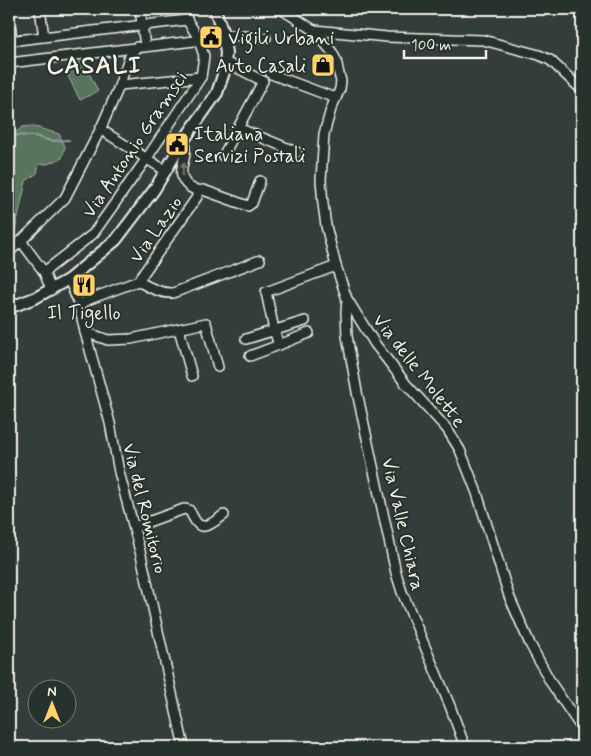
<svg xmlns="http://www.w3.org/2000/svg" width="591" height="756" viewBox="0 0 591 756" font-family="Mynerve,sans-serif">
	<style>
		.green { fill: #59755c; stroke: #a6b3a2 }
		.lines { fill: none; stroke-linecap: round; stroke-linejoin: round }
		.stream { stroke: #8d9d9f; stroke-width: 2 }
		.minor-casing { stroke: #f4f1e8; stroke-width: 12 }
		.major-casing { stroke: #f4f1e8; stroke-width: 14 }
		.minor { stroke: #26332d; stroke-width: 9 }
		.major { stroke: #26332d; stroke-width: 10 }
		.oneway { fill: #6e766e }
		.labels { text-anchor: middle; stroke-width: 4; stroke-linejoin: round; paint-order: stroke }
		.poi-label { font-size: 19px; fill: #f4f1e8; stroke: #26332d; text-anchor: start }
		.street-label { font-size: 19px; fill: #f4f1e8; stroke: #26332d }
		.district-label { font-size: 24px; font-weight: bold; letter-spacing: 1px; fill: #f4f1e8; stroke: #26332d }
	</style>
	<rect width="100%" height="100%" fill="#333d3b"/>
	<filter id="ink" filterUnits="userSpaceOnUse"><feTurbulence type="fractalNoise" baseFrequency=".02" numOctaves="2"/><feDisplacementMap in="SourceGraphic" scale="10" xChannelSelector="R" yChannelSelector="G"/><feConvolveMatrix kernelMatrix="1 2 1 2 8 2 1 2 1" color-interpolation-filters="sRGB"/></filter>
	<g filter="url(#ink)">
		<g class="green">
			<polygon points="83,61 98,91 80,100 65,70"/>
			<polygon points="31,126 59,134 65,146 62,158 47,164 39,164 37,173 26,181 14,235 9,239 9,133 15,133 23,127"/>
		</g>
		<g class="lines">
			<polyline class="stream" points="9,135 35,136 51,141 69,140"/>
			<g class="minor-casing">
				<g id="minor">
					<polyline points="40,9 44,37"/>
					<polyline points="140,9 145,46"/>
					<polyline points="281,9 314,30 332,52 336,60 339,74 341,81 340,89 331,109 324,134 321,180 323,204 326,226 336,266 347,299 375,344 406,384 447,429 460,450 477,493 509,596 530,644 551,683 582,729"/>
					<polyline points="9,13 12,40"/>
					<polyline points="314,30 387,37 483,40 539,55 550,60 582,90"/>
					<polyline points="223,36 232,35 266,38"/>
					<polyline points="9,41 187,20"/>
					<polyline points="9,63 194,41 204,32 221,29"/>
					<polyline points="271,74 335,98"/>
					<polyline points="120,85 201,77"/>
					<polyline points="238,128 297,152"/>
					<polyline points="100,129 166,171"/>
					<path d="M184 140C185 144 185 148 185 152 185 160 180 168 182 176 184 185 194 192 203 190L248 206 252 203 260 181"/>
					<polyline points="223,156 263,81 225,62"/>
					<polyline points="21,241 44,272 51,290"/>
					<polyline points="9,252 21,241 65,198 101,128 118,89 129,58 137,47"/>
					<polyline points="44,272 93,234 147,158 201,77 204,56 198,37 187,20 185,9"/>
					<polyline points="69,279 79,305 85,332 110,423 119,472 141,555 184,747"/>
					<path d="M138 281C148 287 162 294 173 293L260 260"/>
					<polyline points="347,299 346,312 347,336 357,392 396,573 402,592 450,706 465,747"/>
					<polyline points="79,305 90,299 138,281 197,197 197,191"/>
					<polyline points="179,329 192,376"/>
					<polyline points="85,332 108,340 131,339 206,323 218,367"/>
					<polyline points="309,333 279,345 274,330 266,292 336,266"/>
					<polyline points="246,339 305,321"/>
					<polyline points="250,356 279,345"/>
					<path d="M134 527 184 509 189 510C192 514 194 521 198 524 205 531 217 519 224 515"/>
				</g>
			</g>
			<g class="major-casing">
				<polyline id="major" points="9,308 37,297 69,279 116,240 154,190 184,140 217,93 224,72 226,53 223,34 215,9"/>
			</g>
			<use href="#minor" class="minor"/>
			<use href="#major" class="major"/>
		</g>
		<defs><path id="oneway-solid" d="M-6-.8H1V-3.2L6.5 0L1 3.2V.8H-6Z" transform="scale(1.25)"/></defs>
		<use class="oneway" href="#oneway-solid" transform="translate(183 169) rotate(-85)"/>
	</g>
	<defs>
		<g id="civic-square" transform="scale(1.25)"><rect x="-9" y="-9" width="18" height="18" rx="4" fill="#ffd166" stroke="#26332d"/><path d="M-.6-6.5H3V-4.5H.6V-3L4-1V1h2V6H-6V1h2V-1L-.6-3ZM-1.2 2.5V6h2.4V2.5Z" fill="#111"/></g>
		<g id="shop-square" transform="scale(1.25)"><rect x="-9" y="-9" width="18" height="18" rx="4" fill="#ffd166" stroke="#26332d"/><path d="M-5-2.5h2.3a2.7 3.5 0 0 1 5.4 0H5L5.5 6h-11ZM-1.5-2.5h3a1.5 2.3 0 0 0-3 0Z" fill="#111"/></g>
		<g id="restaurant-square" transform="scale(1.25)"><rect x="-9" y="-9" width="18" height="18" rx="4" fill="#ffd166" stroke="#26332d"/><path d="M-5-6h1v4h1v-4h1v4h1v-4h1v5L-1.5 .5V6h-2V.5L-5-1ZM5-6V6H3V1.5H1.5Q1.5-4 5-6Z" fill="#111"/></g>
	</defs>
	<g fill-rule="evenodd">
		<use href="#civic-square" x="211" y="37"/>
		<use href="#shop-square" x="323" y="65"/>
		<use href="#civic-square" x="177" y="144"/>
		<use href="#restaurant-square" x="84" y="285"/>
	</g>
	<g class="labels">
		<g class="poi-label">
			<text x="228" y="44">Vigili Urbani</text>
			<text x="306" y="72" text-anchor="end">Auto Casali</text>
			<text x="194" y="140">Italiana<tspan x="194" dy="22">Servizi Postali</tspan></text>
			<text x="84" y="319" text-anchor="middle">Il Tigello</text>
		</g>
		<g class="street-label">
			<text transform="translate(134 144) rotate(-56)" y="7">Via Antonio Gramsci</text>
			<text transform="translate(155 229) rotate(-55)" y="7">Via Lazio</text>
			<text transform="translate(420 370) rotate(52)" y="7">Via delle Molette</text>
			<text transform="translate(146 508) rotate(76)" y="7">Via del Romitorio</text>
			<text transform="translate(404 524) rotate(77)" y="7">Via Valle Chiara</text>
		</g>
		<g class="district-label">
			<text x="94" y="73">CASALI</text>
		</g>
	</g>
	<rect width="591" height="756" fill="none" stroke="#26332d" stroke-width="30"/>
	<rect x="15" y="15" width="561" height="726" fill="none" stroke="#f4f1e8" stroke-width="2" filter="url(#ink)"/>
	<g transform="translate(52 704)"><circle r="24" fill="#26332d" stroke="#787f78"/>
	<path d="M0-4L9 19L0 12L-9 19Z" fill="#ffd166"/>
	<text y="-8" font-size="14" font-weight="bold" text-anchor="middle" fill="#f4f1e8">N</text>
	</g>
	<path d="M404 50v8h82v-8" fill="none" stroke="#f4f1e8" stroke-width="2.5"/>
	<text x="411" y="50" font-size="15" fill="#f4f1e8" stroke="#26332d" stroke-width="4" paint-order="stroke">100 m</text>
</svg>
